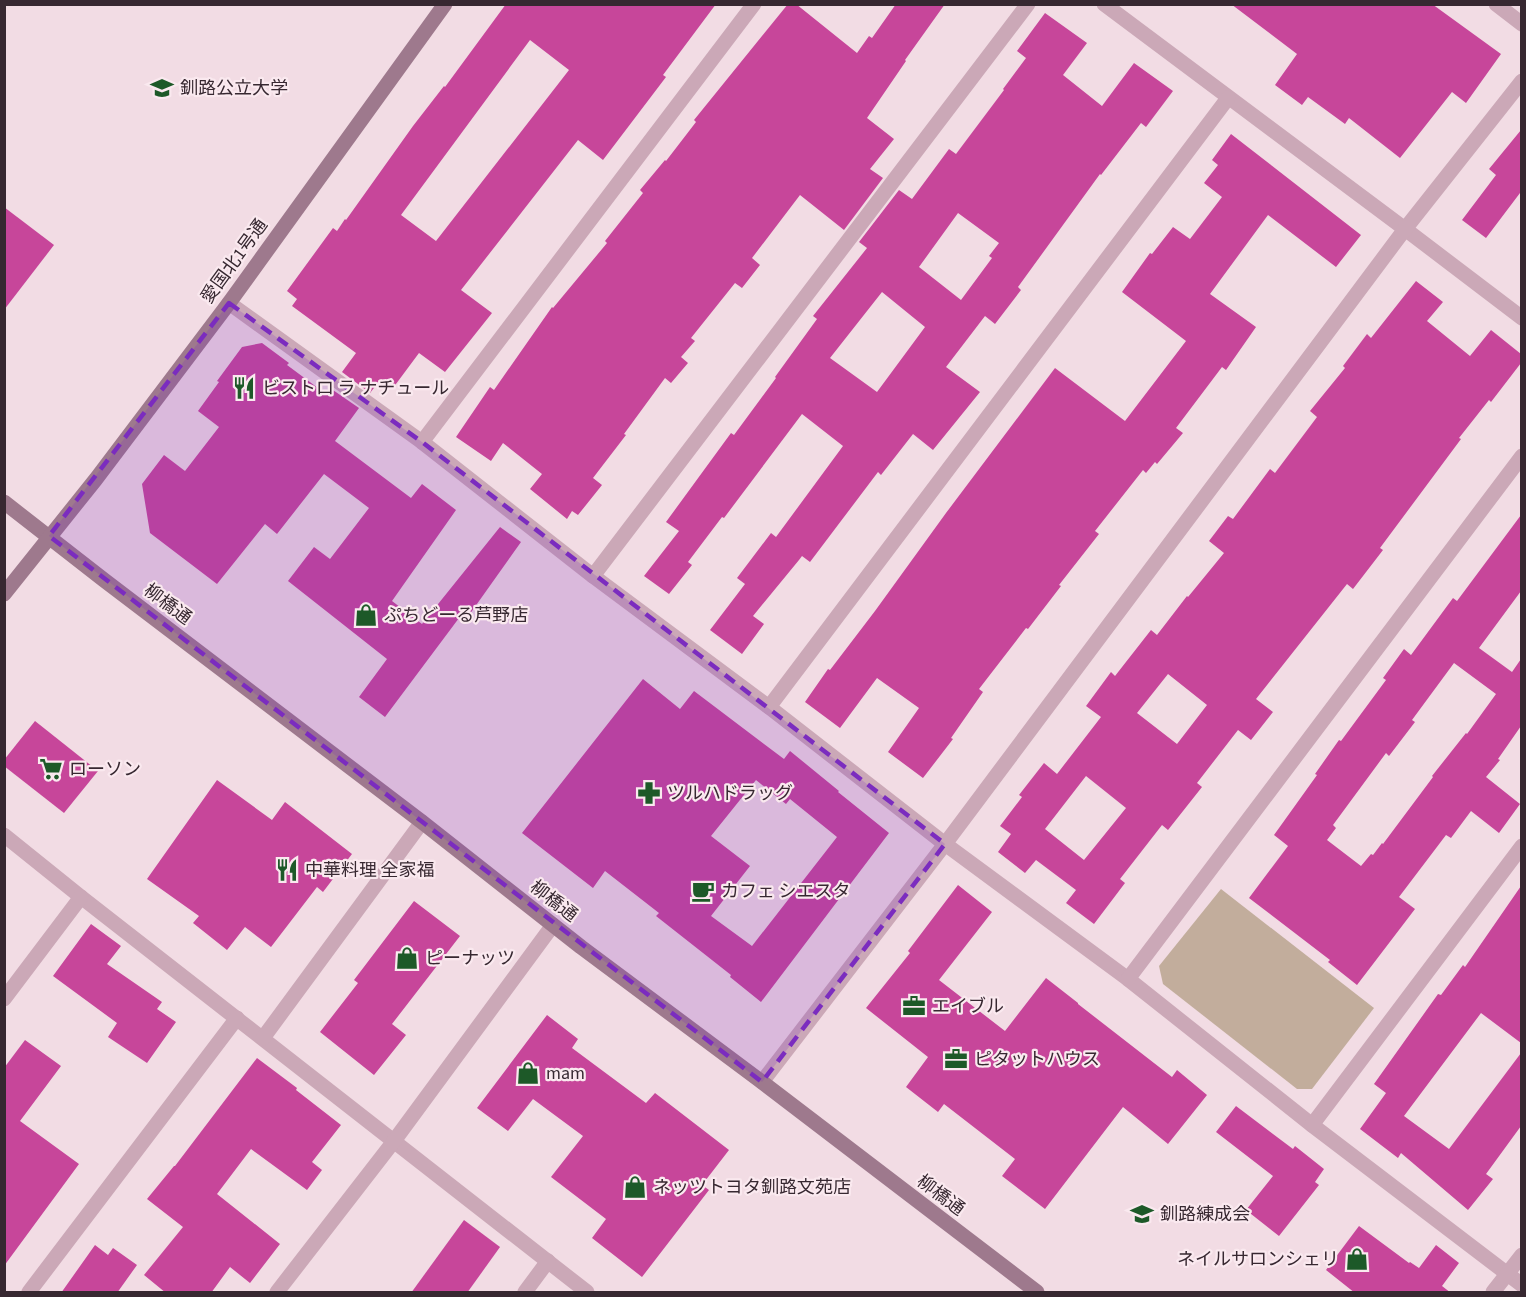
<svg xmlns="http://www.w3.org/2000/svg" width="1526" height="1297" viewBox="0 0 1526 1297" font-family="'Source Sans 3','Noto Sans JP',sans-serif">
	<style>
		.green { fill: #c2ad9c }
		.building { fill: #c7469a; fill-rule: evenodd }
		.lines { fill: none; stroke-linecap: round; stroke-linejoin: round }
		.street { stroke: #cba8b7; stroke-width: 15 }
		.secondary { stroke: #9e798d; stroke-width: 15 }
		.marked { fill: #7b2cbf; fill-opacity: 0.2; stroke: #7b2cbf; stroke-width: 4.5; stroke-dasharray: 12 8; stroke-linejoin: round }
		.labels { text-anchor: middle; stroke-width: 4.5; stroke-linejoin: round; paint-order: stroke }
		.poi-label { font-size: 18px; fill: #372831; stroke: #fae9ef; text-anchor: start }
		.street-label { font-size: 18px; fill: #372831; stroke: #fae9ef }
	</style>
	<rect width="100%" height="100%" fill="#f2dce4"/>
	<polygon class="green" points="1221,889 1374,1008 1312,1089 1297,1089 1163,984 1159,966"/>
	<g class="building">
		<path d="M506 4H716L663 75 666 77 603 160 578 140 461 290 492 313 445 372 419 353 393 388 381 379 370 393 342 372 356 353 292 306 297 299 287 291 333 228 337 231 345 219 346 220 413 126 444 86 445 87ZM530 40 569 70 436 241 401 215Z"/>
		<polygon points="788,4 796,4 857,53 869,36 872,38 896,4 945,4 905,60 906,61 867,118 894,139 870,169 883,178 844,230 800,195 752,258 760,265 742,288 735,283 691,338 695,341 681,357 688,363 671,383 665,378 624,434 626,435 593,478 602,485 578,515 572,511 567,519 530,489 542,474 503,443 491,461 456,437 490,387 494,390 552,307 553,308 607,243 605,241 643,193 640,190 665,160 666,161 696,122 694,120"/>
		<polygon points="1231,4 1432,4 1501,54 1466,103 1452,92 1400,158 1349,118 1345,124 1308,97 1302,105 1275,85 1297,54"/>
		<path d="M1045 13 1087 43 1063 75 1102 106 1134 63 1173 91 1146 127 1141 123 1101 175 1100 174 1018 287 1021 290 995 324 985 316 946 367 980 392 933 450 913 434 881 475 878 472 810 562 802 556 799 560 753 616 764 624 742 654 710 630 745 584 737 578 771 533 776 537 843 446 802 414 724 518 722 517 688 562 692 565 669 594 644 576 679 531 666 522 731 433 734 435 776 378 775 377 817 319 813 316 867 248 859 242 899 190 912 199 949 149 956 154 1004 90 1003 89 1026 58 1017 51ZM958 213 999 243 989 256 992 258 961 300 919 267ZM882 292 925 327 877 392 830 358Z"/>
		<polygon points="1521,130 1521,194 1520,193 1486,238 1462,220 1496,175 1489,169"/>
		<polygon points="1231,134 1361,235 1336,267 1268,215 1210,294 1256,327 1226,370 1222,367 1176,428 1183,433 1157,464 1155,462 1146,473 1143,470 1095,531 1099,534 1059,585 1061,586 1028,629 1026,628 979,689 983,692 951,738 953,739 923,778 888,752 919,708 877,678 840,728 805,702 828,669 830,670 875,611 946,513 1055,368 1125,421 1186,341 1122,292 1150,253 1152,254 1173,227 1190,239 1222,197 1204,183 1218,165 1212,160"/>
		<polygon points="4,207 54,245 4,310"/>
		<path d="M1416 281 1443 302 1427 321 1470 356 1491 330 1521 354V363L1491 402 1489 400 1459 438 1461 439 1380 548 1383 550 1353 589 1347 584 1256 699 1273 712 1251 740 1238 730 1197 783 1202 787 1168 830 1162 825 1120 879 1125 883 1094 924 1066 903 1076 890 1036 860 1025 873 998 852 1011 834 1000 826 1022 797 1019 795 1044 763 1057 774 1101 717 1086 706 1111 672 1115 676 1151 630 1157 635 1187 596 1188 597 1224 553 1209 541 1228 516 1233 519 1270 469 1275 473 1317 417 1310 411 1345 368 1343 366 1367 334 1371 338ZM1168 674 1207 705 1177 744 1137 713ZM1086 776 1126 808 1084 860 1045 829Z"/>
		<polygon points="262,343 289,363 287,365 326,394 330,388 359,408 335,441 411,498 422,484 456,510 392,601 422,624 500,527 521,542 467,618 462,614 385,717 359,697 387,659 288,581 314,547 330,559 369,508 324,474 277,534 265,524 217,584 150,533 142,484 164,455 185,471 219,427 198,411 219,382 217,381 242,347"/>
		<path d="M1521 515V591L1479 648 1512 672 1521 659V726L1498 759 1500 760 1486 777 1520 804 1499 833 1471 811 1451 838 1446 835 1399 897 1415 909 1357 985 1328 962 1330 960 1249 898 1288 846 1274 835 1317 775 1315 774 1339 740 1341 741 1386 680 1383 678 1404 649 1411 655 1453 598 1457 601ZM1454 663 1496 694 1467 734 1466 733 1432 776 1433 777 1383 844 1382 843 1373 855 1371 854 1361 866 1327 840 1336 828 1333 825 1386 753 1389 756 1415 722 1412 720Z"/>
		<path d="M643 679 680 709 694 691 784 759 790 751 839 791 838 792 889 833 761 1002 730 977 731 975 656 916 659 913 605 871 593 888 522 833ZM756 780 786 804 790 799 837 837 752 946 711 916 750 866 711 836Z"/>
		<polygon points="35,721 98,771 64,813 4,766 4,760"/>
		<polygon points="217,780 272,820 285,802 352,854 323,892 317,887 271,947 245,927 227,950 193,923 199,916 147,879"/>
		<polygon points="958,885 992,912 939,980 1005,1031 1046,978 1078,1003 1078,1004 1172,1077 1177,1070 1207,1095 1168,1144 1123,1107 1045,1209 1002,1176 1015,1159 944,1104 938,1112 906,1087 928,1057 866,1008 910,953 908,951"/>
		<polygon points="1521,886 1521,1043 1481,1013 1404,1116 1449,1149 1521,1053 1521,1126 1486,1174 1493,1179 1468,1210 1401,1153 1398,1158 1360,1129 1386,1093 1374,1084 1438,994 1441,995 1463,965 1465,967"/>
		<polygon points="414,901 460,936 392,1024 406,1035 374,1075 320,1032 358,983 354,980"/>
		<polygon points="91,924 121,946 107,964 162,1002 157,1009 176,1022 147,1063 108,1037 117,1023 53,976"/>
		<polygon points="547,1015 578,1039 572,1048 646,1103 655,1093 729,1150 702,1185 709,1190 642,1277 592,1238 606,1219 551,1177 583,1136 533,1099 508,1131 477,1108"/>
		<polygon points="25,1040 61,1066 20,1121 79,1164 4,1266 4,1068"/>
		<polygon points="257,1058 297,1088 296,1090 341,1125 312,1162 322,1170 307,1190 251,1149 217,1194 280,1244 250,1283 230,1267 211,1293 166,1293 144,1275 183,1227 147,1199 174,1166 175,1166"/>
		<polygon points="1236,1106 1293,1149 1295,1146 1324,1169 1315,1182 1319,1185 1279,1236 1246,1210 1273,1176 1216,1132"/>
		<polygon points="464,1220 500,1247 467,1293 411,1293"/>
		<polygon points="1359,1226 1409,1263 1410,1262 1419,1268 1436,1245 1459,1263 1442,1286 1451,1293 1355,1293 1326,1270"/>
		<polygon points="95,1245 108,1255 113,1248 137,1265 117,1293 61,1293"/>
	</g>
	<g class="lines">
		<g class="street">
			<polyline points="1104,4 1405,229 1522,318"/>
			<polyline points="1496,4 1522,24"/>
			<polyline points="229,303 422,442 593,576 769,707 945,844 1128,979 1312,1125 1522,1285"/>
			<polyline points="422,442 754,4"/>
			<polyline points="593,576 1028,4"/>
			<polyline points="769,707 1228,98"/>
			<polyline points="4,835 81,897 587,1292"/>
			<polyline points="1128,979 1522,456"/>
			<polyline points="4,999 81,897"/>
			<polyline points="263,1038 422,822"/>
			<polyline points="762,1082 945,844 1405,229 1522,81"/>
			<polyline points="1312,1125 1522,846"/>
			<polyline points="29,1292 237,1018"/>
			<polyline points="277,1292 394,1141 553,925"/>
			<polyline points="525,1292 548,1261"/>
			<polyline points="1493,1292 1522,1255"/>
		</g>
		<g class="secondary">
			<polyline points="4,502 104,580 422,822 581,947 762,1082 1037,1292"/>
			<polyline points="4,594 96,479 229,303 445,4"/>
		</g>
	</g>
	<path class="marked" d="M229 303 422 442 945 844 762 1082 49 536Z"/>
	<defs>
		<g id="university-bare" transform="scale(1.8)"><path d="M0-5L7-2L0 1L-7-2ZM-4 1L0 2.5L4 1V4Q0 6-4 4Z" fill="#1d5928" stroke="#fae9ef" stroke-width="2.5" paint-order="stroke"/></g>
		<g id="restaurant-bare" transform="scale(1.8)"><path d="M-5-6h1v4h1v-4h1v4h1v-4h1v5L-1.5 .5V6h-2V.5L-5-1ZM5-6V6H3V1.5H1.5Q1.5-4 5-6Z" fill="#1d5928" stroke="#fae9ef" stroke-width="2.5" paint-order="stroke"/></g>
		<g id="shop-bare" transform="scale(1.8)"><path d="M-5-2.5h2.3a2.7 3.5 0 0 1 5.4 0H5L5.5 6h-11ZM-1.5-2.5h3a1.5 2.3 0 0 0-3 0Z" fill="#1d5928" stroke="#fae9ef" stroke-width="2.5" paint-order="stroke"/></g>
		<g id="supermarket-bare" transform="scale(1.8)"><path d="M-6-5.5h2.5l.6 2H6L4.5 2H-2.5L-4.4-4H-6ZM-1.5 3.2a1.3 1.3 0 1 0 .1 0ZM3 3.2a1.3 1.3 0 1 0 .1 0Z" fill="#1d5928" stroke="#fae9ef" stroke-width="2.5" paint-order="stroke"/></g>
		<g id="pharmacy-bare" transform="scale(1.8)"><path d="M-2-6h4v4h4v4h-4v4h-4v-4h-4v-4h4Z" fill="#1d5928" stroke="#fae9ef" stroke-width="2.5" paint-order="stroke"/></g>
		<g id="cafe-bare" transform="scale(1.8)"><path d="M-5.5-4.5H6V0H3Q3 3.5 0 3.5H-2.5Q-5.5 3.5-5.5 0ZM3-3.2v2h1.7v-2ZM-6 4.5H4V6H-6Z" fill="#1d5928" stroke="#fae9ef" stroke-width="2.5" paint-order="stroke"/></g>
		<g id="office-bare" transform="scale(1.8)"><path d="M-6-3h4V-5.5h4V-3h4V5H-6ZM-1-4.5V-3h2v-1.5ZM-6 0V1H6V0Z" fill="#1d5928" stroke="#fae9ef" stroke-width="2.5" paint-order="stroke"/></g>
		<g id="school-bare" transform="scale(1.8)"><path d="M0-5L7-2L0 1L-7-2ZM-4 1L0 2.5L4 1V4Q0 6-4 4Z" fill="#1d5928" stroke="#fae9ef" stroke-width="2.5" paint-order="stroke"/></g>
	</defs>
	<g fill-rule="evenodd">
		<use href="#university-bare" x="162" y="88"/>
		<use href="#restaurant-bare" x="244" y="388"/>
		<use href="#shop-bare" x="366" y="615"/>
		<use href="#supermarket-bare" x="51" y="769"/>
		<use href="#pharmacy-bare" x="649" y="793"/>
		<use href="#restaurant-bare" x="287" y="870"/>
		<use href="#cafe-bare" x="703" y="891"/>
		<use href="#shop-bare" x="407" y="958"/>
		<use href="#office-bare" x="914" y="1006"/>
		<use href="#office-bare" x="956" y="1059"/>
		<use href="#shop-bare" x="528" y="1073"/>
		<use href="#shop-bare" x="635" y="1187"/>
		<use href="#school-bare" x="1142" y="1214"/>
		<use href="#shop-bare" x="1357" y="1259"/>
	</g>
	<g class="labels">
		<g class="poi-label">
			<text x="180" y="94">釧路公立大学</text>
			<text x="262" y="394">ビストロ ラ ナチュール</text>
			<text x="384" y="621">ぷちどーる芦野店</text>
			<text x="69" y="775">ローソン</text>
			<text x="667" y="799">ツルハドラッグ</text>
			<text x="305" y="876">中華料理 全家福</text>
			<text x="721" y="897">カフェ シエスタ</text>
			<text x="425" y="964">ピーナッツ</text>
			<text x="932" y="1012">エイブル</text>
			<text x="974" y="1065">ピタットハウス</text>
			<text x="546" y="1079">mam</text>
			<text x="653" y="1193">ネッツトヨタ釧路文苑店</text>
			<text x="1160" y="1220">釧路練成会</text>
			<text x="1339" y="1265" text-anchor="end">ネイルサロンシェリ</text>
		</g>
		<g class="street-label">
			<text transform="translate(234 261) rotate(-54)" y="6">愛国北1号通</text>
			<text transform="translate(168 604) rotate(37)" y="6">柳橋通</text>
			<text transform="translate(554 901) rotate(38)" y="6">柳橋通</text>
			<text transform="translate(941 1195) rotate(37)" y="6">柳橋通</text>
		</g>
	</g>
	<rect width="1526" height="1297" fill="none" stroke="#372831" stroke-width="12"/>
</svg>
